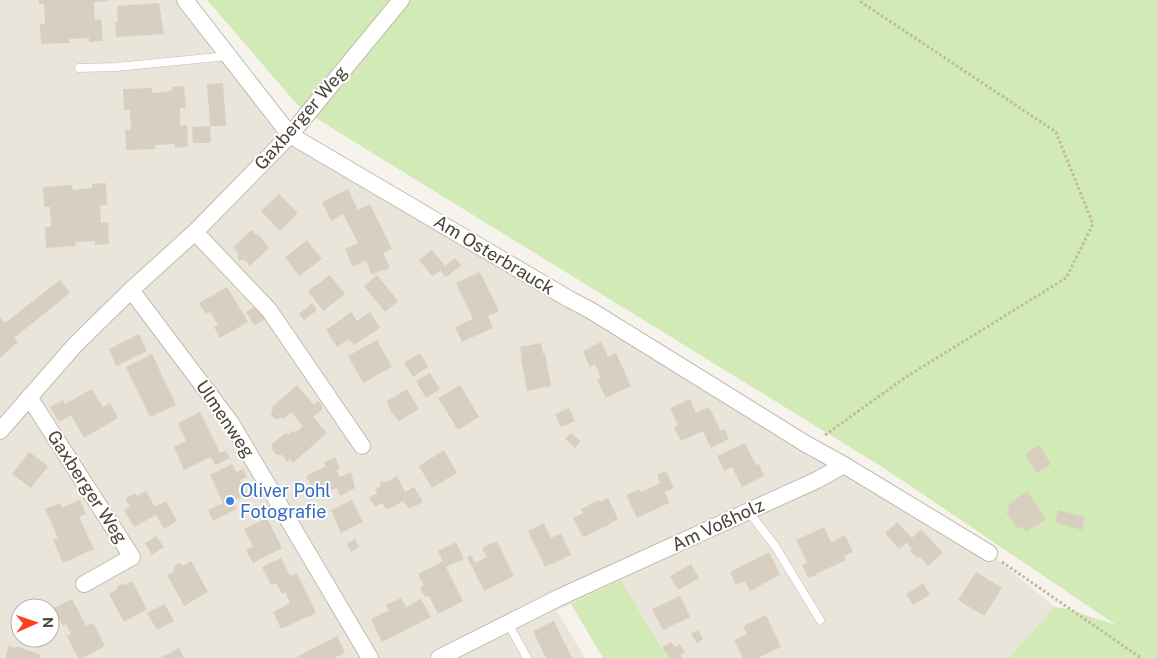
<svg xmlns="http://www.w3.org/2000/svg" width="1157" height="658" viewBox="0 0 1157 658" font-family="'Public Sans',sans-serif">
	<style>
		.residential { fill: #eae5da; fill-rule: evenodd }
		.green { fill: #d2eab5 }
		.building { fill: #d8cfc1 }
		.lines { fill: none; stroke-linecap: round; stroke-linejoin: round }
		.lane-casing { stroke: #c2bbae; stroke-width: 9 }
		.street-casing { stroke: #c2bbae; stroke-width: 18 }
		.path { stroke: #c4b79f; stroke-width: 3; stroke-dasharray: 2.5 2.5; stroke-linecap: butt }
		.lane { stroke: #fff; stroke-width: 8 }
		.street { stroke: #fff; stroke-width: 16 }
		.shop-dot { fill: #3f7fe0; stroke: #fff; stroke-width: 2 }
		.labels { text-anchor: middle; stroke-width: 4; stroke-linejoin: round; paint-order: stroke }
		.street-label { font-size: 18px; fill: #4b4439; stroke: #fff }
		.shop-label { font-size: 18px; fill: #366cbe; stroke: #fff; text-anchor: start }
	</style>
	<rect width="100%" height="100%" fill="#f6f3ec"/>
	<path class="residential" d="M0 0H175L277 130 989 553 1055 607 1008 658H667L621 580 557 611 585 658H0ZM20 608H50V638H20Z"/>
	<g class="green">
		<polygon points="207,0 1157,0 1157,658 1008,658 1055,607 1067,609 1116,625 887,470 301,109"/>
		<polygon points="621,580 667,658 603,658 571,604"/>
	</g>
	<g class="building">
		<polygon points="38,0 108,0 109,1 94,2 95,20 101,19 103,41 89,42 89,38 69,39 70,43 41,44 40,24 45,24 44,4 39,4"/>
		<polygon points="159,3 164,34 116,37 115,22 118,22 117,6"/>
		<polygon points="223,83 226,126 210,126 211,143 193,143 192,127 210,126 207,84"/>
		<polygon points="184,86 186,108 180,108 180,126 187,125 188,147 175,148 175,144 155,145 155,149 126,150 125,130 131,130 130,110 124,110 123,89 152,88 152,93 172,91 172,87"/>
		<polygon points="106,183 107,205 100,205 101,223 108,222 109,244 95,245 95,241 75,242 76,246 46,248 45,227 51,227 50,207 44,207 43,187 72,185 73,190 92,188 92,184"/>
		<polygon points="348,189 358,210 370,204 392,249 383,253 390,268 383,271 382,270 372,275 366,260 353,267 345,249 358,243 343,214 331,221 322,202"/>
		<polygon points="279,194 298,213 280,231 261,211"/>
		<polygon points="251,230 257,235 258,234 269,248 250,266 245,260 238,260 238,253 233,247"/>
		<polygon points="307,240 322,259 299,276 285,257"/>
		<polygon points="432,250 445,266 455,258 461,265 446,277 440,271 432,276 419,260"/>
		<polygon points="480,272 499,311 488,316 493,328 462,342 455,327 473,319 456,283"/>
		<polygon points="330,275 345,294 323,311 308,291"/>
		<polygon points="377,275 398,301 385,312 364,286"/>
		<polygon points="60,280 70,293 14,338 18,342 0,358 0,317 5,323"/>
		<polygon points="227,287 248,322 220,338 214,327 218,325 210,312 206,314 199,303"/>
		<polygon points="312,303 317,310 304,320 299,314"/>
		<polygon points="254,307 266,319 254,325 246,312"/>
		<polygon points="351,312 357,321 370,312 380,328 354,345 349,339 337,347 326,330"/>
		<polygon points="139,334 147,351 116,366 109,349"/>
		<polygon points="377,340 392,367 363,383 348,356"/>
		<polygon points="601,342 608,357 616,353 631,386 606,398 597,380 601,378 595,364 590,367 583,351"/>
		<polygon points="541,343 543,354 545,353 551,386 527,391 521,358 522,358 520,347"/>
		<polygon points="420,353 428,367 413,377 404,363"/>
		<polygon points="152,354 176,405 150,417 126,367"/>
		<polygon points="430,373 440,389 426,398 416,381"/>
		<polygon points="297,385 314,405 318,401 322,405 322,410 313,417 327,433 293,463 290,459 287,462 282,455 277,455 272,449 272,444 286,433 288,435 292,431 293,432 297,431 303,426 291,412 283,419 282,418 275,419 271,415 273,408 272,407"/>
		<polygon points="460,385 479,417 458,430 438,398"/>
		<polygon points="92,389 103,407 110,403 118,418 84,438 71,415 59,422 50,407 63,400 65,404"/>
		<polygon points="407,389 419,409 399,421 391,412 387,401"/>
		<polygon points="690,399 696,413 709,407 721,431 725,429 729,439 711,448 703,431 681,441 674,427 678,425 670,408"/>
		<polygon points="569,408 575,421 561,427 555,414"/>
		<polygon points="200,412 220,453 226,451 230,458 215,465 211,457 184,470 174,447 186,441 178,423"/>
		<polygon points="571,433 581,441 575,448 565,439"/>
		<polygon points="745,443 756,465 759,464 764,476 742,487 732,467 724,471 717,456"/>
		<polygon points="1039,445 1051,464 1037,473 1025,454"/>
		<polygon points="444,450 457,473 432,488 419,466"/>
		<polygon points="29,452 48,466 31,488 12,474"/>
		<polygon points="335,457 340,468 336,470 340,477 351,472 355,488 340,496 337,488 317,497 306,476 326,466 324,462"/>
		<polygon points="232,464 236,472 243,469 247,477 240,480 247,494 233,501 237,509 213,521 208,510 223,503 210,475"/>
		<polygon points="666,471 674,488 665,492 669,503 637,518 626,495 640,489 641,492 660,483 657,475"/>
		<polygon points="397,476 405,492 414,487 423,502 409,509 403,501 387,510 382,503 375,507 369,498 377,493 375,490 380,487 381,481 387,482"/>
		<polygon points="146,491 155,507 166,501 177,521 164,529 156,515 134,527 124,510 130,507 125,499 135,493 137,496"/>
		<polygon points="1027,491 1046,519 1026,532 1021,526 1017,529 1006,512 1010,510 1007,505"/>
		<polygon points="608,498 618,519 610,523 611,524 583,537 573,518 583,513 581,509 599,500 600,502"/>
		<polygon points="80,500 86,514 79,517 94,549 63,563 53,540 58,538 45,509 60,503 62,508"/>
		<polygon points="352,500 363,522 341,533 331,510"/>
		<polygon points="1058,510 1085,517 1082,530 1055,522"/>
		<polygon points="267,518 282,548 253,563 246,550 253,547 244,529"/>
		<polygon points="897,522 912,538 921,529 943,553 928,566 920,557 918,559 910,551 912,549 907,543 899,549 885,533"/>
		<polygon points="544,523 551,538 561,533 571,555 545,567 528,531"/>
		<polygon points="824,527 831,542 845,535 853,552 844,556 846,560 816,574 817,575 808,578 802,565 807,562 796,540"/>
		<polygon points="156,536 164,547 152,555 145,543"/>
		<polygon points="355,539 359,547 351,552 347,544"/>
		<polygon points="497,541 514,576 484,591 467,557 471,555 475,563 487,557 482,548"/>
		<polygon points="456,542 464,559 446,567 463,601 438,614 429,596 425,597 420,587 424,586 418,574 443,561 438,551"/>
		<polygon points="769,552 780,575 750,591 745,581 736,585 730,572"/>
		<polygon points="281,558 290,576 297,573 316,613 281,629 273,612 290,603 285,592 282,594 276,583 271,585 262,567"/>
		<polygon points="191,561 208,592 184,606 167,575 174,571 174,566 179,563 184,566"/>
		<polygon points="691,564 699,578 678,590 670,576"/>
		<polygon points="976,572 1002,588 984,616 958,600"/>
		<polygon points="132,581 147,609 124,622 109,594 116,590 118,586 121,584 125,585"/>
		<polygon points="923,583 930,595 913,605 906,594"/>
		<polygon points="680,596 690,617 663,630 652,609"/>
		<polygon points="401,598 406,607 421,599 431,617 382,642 371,619 389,610 386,605"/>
		<polygon points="72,599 86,626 93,623 105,646 82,658 78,658 67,636 71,634 66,624 63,626 53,608"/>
		<polygon points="165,604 174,621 157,630 147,613"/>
		<polygon points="766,615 781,647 758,658 743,658 734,640 747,634 743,626"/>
		<polygon points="554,621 572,658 546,658 533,631"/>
		<polygon points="698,630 703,639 697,643 691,634"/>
		<polygon points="337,636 345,653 334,658 295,658"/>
		<polygon points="671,642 675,647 680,644 685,652 680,655 682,658 669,658 662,647"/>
		<polygon points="9,646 16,648 17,646 41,655 40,658 5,658"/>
		<polygon points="179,648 184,658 159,658"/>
	</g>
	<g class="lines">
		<g class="lane-casing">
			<g id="lane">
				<polyline points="79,68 116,67 228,56"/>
				<polyline points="748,511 775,546 820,620"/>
				<polyline points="508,623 527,658"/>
			</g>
		</g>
		<g class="street-casing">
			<g id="street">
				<polyline points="185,0 290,135 569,299 590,310 806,444 844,465 989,553"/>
				<polyline points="195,232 269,310 362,446"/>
				<polyline points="131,290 231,423 370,658"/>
				<polyline points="29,397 132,557 84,584"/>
				<polyline points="0,431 75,345 131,290 195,232 290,135 401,0"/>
				<polyline points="439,658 558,598 817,480 844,465"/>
			</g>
		</g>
		<g class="path">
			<polyline points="825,435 906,377 1066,278 1093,224 1056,132 858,0"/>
			<polyline points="1002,562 1141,658"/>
		</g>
		<use href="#lane" class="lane"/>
		<use href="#street" class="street"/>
	</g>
	<circle class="shop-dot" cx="230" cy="501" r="5"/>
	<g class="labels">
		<g class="street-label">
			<text transform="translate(301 118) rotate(-49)" y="6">Gaxberger Weg</text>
			<text transform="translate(494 255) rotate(31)" y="6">Am Osterbrauck</text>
			<text transform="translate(225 419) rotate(56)" y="6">Ulmenweg</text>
			<text transform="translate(87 487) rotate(57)" y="6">Gaxberger Weg</text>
			<text transform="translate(718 525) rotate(-25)" y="6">Am Voßholz</text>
		</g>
		<g class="shop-label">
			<text x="240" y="497">Oliver Pohl<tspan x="240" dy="21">Fotografie</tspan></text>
		</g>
	</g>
	<g transform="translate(35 623) rotate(88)"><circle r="24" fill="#ffffff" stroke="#b7b4b0"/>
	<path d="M0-4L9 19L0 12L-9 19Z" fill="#fc3f1d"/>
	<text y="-8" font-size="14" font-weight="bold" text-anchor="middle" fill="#4b4439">N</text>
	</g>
</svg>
